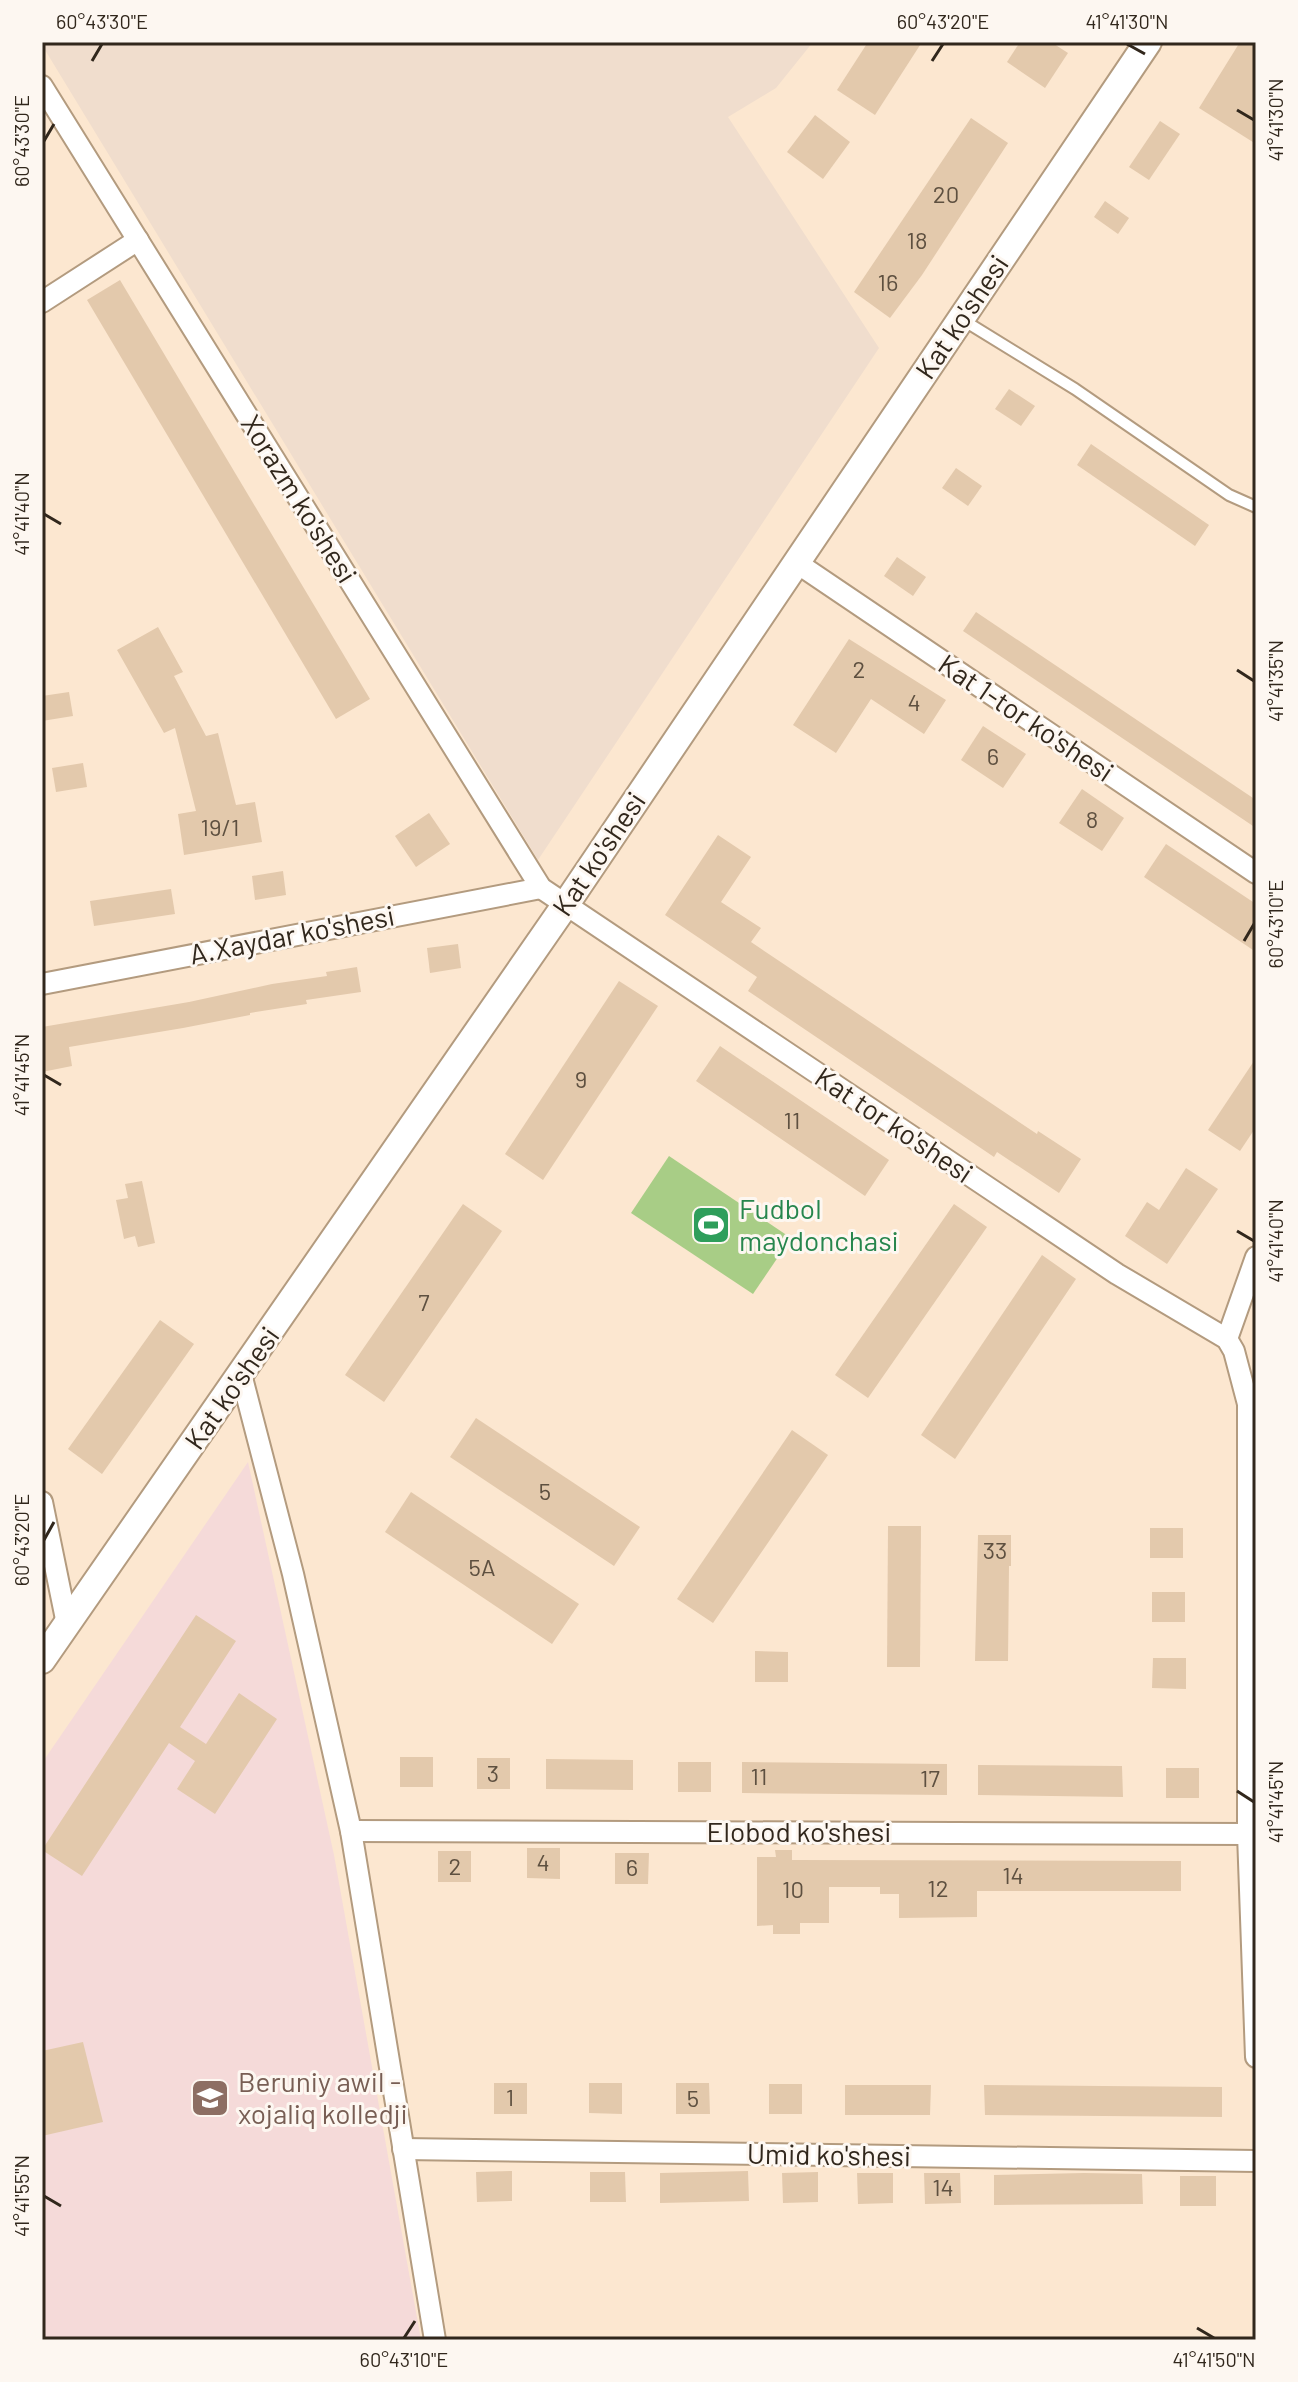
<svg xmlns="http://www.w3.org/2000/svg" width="1298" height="2382" viewBox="0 0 1298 2382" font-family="Barlow,sans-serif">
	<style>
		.industrial { fill: #f0ddcd }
		.education { fill: #f5dad9 }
		.green { fill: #a8cd86 }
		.building { fill: #e3c9ac }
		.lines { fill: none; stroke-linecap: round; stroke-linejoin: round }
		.lane-casing { stroke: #b39b7f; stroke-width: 14 }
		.street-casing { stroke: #b39b7f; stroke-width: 24 }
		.secondary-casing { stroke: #b39b7f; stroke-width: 30 }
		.lane { stroke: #fff; stroke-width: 10 }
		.street { stroke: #fff; stroke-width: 20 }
		.secondary { stroke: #fff; stroke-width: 26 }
		.ticks { fill: none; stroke: #31271c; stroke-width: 3 }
		.labels { text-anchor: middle; stroke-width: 6; stroke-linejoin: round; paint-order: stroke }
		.number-label { font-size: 24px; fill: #5e5040 }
		.street-label { font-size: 28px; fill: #31271c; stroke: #fdf7f1 }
		.leisure-label { font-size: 28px; fill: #27864d; stroke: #fdf7f1; text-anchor: start }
		.education-label { font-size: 28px; fill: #785e54; stroke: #fdf7f1; text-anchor: start }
		.neatline { fill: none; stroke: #31271c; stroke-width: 3 }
		.ticks-label { font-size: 20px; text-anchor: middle; fill: #31271c }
	</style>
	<rect width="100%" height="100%" fill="#fce7d0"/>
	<polygon class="industrial" points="42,42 813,42 776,88 728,117 879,348 538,860 42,45"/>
	<polygon class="education" points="248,1462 334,1855 421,2340 42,2340 42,1763"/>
	<polygon class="green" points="669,1156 791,1238 753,1294 631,1213"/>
	<g class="building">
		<polygon points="868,42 922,42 875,115 837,90"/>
		<polygon points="1020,42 1051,42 1068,53 1045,88 1007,62"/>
		<polygon points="1240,42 1256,42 1256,144 1199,108"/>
		<polygon points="815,115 850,142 823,179 787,152"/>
		<polygon points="971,118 1008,143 922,275 890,318 854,292"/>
		<polygon points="1160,121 1180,134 1149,180 1129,167"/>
		<polygon points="1105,201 1129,218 1118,234 1094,217"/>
		<polygon points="120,280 370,699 336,719 87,300"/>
		<polygon points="1009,389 1035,406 1021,426 995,409"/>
		<polygon points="1091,444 1209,525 1195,546 1077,465"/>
		<polygon points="956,468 982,486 968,506 942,488"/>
		<polygon points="897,557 926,577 913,596 884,576"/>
		<polygon points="976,612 1256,800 1256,828 963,631"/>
		<polygon points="158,627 183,672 174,676 206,736 218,733 236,805 255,802 262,842 184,855 178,814 196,811 175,728 164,733 117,650"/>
		<polygon points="849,639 946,700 924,734 871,699 836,753 793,725"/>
		<polygon points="69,692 73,716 42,721 42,696"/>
		<polygon points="983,726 1026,754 1003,788 961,760"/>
		<polygon points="83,763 87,787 56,792 52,768"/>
		<polygon points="1082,789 1124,818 1102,851 1059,823"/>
		<polygon points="429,813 450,844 416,867 395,836"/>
		<polygon points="718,835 751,857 721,902 761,928 751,942 1037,1134 1038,1131 1081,1159 1059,1193 997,1152 994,1157 748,991 757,977 665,915"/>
		<polygon points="1166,844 1256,904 1256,952 1144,877"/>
		<polygon points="283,871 286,895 255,900 252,876"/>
		<polygon points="171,889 175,914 94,926 90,901"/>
		<polygon points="458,944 461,968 430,973 427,948"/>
		<polygon points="357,967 361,992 306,1000 307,1004 250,1013 250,1015 183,1028 69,1047 72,1066 42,1072 42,1027 189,1002 272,984 327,976 326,972"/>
		<polygon points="619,981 658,1006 543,1180 505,1154"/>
		<polygon points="720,1046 889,1160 865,1196 696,1081"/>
		<polygon points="1256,1058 1256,1127 1240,1151 1208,1130"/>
		<polygon points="1186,1168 1218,1189 1167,1264 1125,1236 1147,1202 1159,1210"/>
		<polygon points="142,1181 155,1243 138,1247 135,1236 124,1239 116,1200 128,1198 125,1184"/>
		<polygon points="463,1204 502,1231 384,1402 345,1375"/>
		<polygon points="954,1204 987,1227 868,1398 835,1375"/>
		<polygon points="1042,1255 1076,1279 955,1459 921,1435"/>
		<polygon points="160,1320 194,1344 102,1474 68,1449"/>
		<polygon points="476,1418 640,1527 614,1566 450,1457"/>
		<polygon points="792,1430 828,1455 713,1623 677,1599"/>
		<polygon points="411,1492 579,1604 552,1644 385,1532"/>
		<polygon points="888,1526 921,1526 920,1667 887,1667"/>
		<rect x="1150" y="1528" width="33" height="30"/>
		<polygon points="978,1535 1011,1535 1011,1566 1009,1566 1008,1661 975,1661"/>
		<rect x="1152" y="1592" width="33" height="30"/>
		<polygon points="196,1615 236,1641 180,1727 206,1744 239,1693 277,1719 215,1814 177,1789 195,1761 169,1743 82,1876 42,1850"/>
		<polygon points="755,1651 788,1652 788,1682 755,1682"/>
		<polygon points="1153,1658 1186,1658 1186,1689 1152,1688"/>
		<rect x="400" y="1757" width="33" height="30"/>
		<rect x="477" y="1758" width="33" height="31"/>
		<polygon points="546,1759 633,1760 633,1790 546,1789"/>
		<rect x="678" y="1762" width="33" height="30"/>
		<polygon points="742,1762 947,1764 947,1795 742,1793"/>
		<polygon points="978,1765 1122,1766 1123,1797 978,1795"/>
		<rect x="1166" y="1768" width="33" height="30"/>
		<polygon points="527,1848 560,1848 560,1879 527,1878"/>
		<polygon points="775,1850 792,1850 792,1860 1181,1861 1181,1891 977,1891 977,1917 899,1918 899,1894 880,1894 880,1887 829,1887 829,1923 800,1923 800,1934 773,1934 773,1925 757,1926 757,1857 776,1857"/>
		<rect x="438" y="1851" width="33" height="31"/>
		<polygon points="615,1853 649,1853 648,1884 615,1884"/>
		<polygon points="83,2042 103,2122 42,2136 42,2051"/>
		<rect x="494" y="2083" width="33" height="31"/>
		<polygon points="589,2083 622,2083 622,2114 589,2113"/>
		<polygon points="676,2083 709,2083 710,2114 676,2114"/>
		<rect x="769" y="2084" width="33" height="30"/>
		<polygon points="845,2085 931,2085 930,2115 845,2115"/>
		<polygon points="984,2085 1222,2087 1222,2117 985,2115"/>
		<polygon points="512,2171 512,2201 477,2202 476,2172"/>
		<polygon points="748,2171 749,2201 660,2203 660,2173"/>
		<polygon points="590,2172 625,2172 626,2202 590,2202"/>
		<polygon points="818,2172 818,2202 783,2203 782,2173"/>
		<polygon points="857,2173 893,2173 893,2203 858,2204"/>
		<polygon points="924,2173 960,2173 961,2203 925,2204"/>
		<polygon points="1084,2173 1142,2174 1143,2204 994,2205 994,2175"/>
		<rect x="1180" y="2176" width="36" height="30"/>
	</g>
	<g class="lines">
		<g class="lane-casing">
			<polyline id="lane" points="963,320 1075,389 1229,495 1256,507"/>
		</g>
		<g class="street-casing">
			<g id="street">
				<polyline points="42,86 541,888 1117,1274 1227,1339 1234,1351 1248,1404 1248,1834 1256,2057"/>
				<polyline points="42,302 138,240"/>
				<polyline points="797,563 1256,873"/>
				<polyline points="42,984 541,888"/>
				<polyline points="1227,1339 1256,1257"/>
				<polyline points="241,1374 293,1574 351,1831 435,2340"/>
				<polyline points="42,1502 67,1624"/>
				<polyline points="351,1831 1248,1834"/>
				<polyline points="403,2149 1256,2161"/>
			</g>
		</g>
		<g class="secondary-casing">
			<polyline id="secondary" points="42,1660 566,904 1148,42"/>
		</g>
		<use href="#lane" class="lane"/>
		<use href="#street" class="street"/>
		<use href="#secondary" class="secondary"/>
	</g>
	<path class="ticks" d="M1127 44 1145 54M92 61 102 44M932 61 943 44M1237 110 1254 120M44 141 54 124M44 514 61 524M1237 670 1254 681M1244 941 1254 924M44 1075 61 1085M1237 1231 1254 1241M44 1540 54 1522M1237 1791 1254 1802M44 2196 61 2206M1197 2328 1214 2338M404 2338 415 2321"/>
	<defs>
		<g id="stadium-square" transform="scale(2)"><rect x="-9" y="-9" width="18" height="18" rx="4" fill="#2e9e5b" stroke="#fdf7f1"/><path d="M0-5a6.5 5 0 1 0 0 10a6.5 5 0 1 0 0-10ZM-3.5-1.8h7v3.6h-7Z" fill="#fff"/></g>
		<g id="university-square" transform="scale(2)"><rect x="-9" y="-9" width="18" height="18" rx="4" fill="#8d6e63" stroke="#fdf7f1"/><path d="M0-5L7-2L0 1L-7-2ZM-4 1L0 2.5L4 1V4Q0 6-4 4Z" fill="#fff"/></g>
	</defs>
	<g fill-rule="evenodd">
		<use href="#stadium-square" x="711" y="1225"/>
		<use href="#university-square" x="210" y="2098"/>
	</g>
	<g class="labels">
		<g class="number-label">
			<text x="946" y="203">20</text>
			<text x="917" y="249">18</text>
			<text x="888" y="291">16</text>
			<text x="859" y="678">2</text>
			<text x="914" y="711">4</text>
			<text x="993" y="765">6</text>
			<text x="1092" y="828">8</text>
			<text x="220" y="836">19/1</text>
			<text x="581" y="1088">9</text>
			<text x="792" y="1129">11</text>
			<text x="424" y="1311">7</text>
			<text x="545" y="1500">5</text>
			<text x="995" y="1559">33</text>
			<text x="482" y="1576">5A</text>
			<text x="493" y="1782">3</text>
			<text x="759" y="1785">11</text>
			<text x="930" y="1787">17</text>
			<text x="543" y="1871">4</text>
			<text x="455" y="1875">2</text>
			<text x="632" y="1876">6</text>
			<text x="1013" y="1884">14</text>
			<text x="938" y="1897">12</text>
			<text x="793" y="1898">10</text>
			<text x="510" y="2106">1</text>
			<text x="693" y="2107">5</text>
			<text x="943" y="2196">14</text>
		</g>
		<g class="street-label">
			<text transform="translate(962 317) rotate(-56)" y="10">Kat ko'shesi</text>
			<text transform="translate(299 499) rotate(58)" y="10">Xorazm ko'shesi</text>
			<text transform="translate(1026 718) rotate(34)" y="10">Kat 1-tor ko'shesi</text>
			<text transform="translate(599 854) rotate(-56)" y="10">Kat ko'shesi</text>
			<text transform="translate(292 935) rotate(-11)" y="10">A.Xaydar ko'shesi</text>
			<text transform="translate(894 1125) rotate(34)" y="10">Kat tor ko'shesi</text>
			<text transform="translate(232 1388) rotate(-55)" y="10">Kat ko'shesi</text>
			<text x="799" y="1842">Elobod ko'shesi</text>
			<text transform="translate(829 2155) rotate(1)" y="10">Umid ko'shesi</text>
		</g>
		<g class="leisure-label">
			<text x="739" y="1219">Fudbol<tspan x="739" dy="32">maydonchasi</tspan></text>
		</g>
		<g class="education-label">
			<text x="238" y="2092">Beruniy awil -<tspan x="238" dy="32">xojaliq kolledji</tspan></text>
		</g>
	</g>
	<rect width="1298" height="2382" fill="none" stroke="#fdf7f1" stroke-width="88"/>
	<rect x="44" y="44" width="1210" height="2294" class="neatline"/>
	<g class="ticks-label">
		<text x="102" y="29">60°43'30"E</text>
		<text x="943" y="29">60°43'20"E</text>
		<text x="1127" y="29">41°41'30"N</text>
		<text transform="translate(1276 120) rotate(-90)" y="7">41°41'30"N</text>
		<text transform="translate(22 141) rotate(-90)" y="7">60°43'30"E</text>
		<text transform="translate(22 514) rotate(-90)" y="7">41°41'40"N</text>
		<text transform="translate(1276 681) rotate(-90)" y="7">41°41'35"N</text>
		<text transform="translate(1276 924) rotate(-90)" y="7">60°43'10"E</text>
		<text transform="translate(22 1075) rotate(-90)" y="7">41°41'45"N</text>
		<text transform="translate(1276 1241) rotate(-90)" y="7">41°41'40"N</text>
		<text transform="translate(22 1540) rotate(-90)" y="7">60°43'20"E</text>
		<text transform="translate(1276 1802) rotate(-90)" y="7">41°41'45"N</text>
		<text transform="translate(22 2196) rotate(-90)" y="7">41°41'55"N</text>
		<text x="404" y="2367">60°43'10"E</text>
		<text x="1214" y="2367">41°41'50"N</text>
	</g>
</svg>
